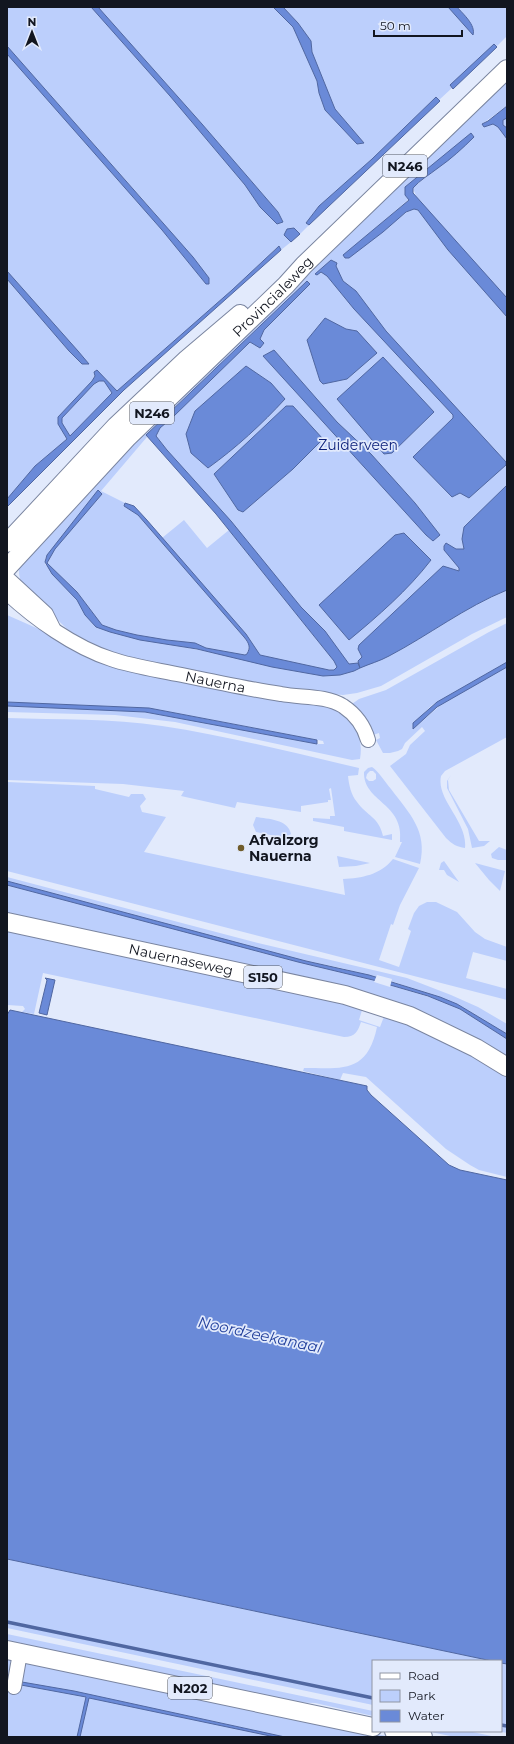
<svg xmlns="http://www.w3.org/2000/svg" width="514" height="1744" viewBox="0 0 514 1744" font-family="Montserrat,sans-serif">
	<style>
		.green { fill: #bccffc; fill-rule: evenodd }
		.water { fill: #6a8ad8; stroke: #5067a1; fill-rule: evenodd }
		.pier { fill: #e2eafc }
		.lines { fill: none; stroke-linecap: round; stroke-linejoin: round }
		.stream { stroke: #5067a1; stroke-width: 3.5 }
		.minor-casing { stroke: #7a85a0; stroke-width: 16 }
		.major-casing { stroke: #7a85a0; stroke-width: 20 }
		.minor { stroke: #fff; stroke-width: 14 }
		.major { stroke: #fff; stroke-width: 18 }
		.poi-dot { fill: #705c2b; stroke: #e2eafc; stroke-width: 1.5 }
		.labels { text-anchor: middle; stroke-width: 3.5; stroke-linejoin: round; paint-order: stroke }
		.shield { fill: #e2eafc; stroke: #505662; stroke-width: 1 }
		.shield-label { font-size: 13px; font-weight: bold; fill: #121620 }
		.street-label { font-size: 14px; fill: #121620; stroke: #e2eafc }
		.park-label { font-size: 14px; fill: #0b1e79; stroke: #e2eafc }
		.poi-label { font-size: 14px; font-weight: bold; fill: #121620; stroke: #e2eafc; text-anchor: start }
		.water-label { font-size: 15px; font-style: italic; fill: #24419c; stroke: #e2eafc }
	</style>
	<rect width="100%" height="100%" fill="#e2eafc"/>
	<g class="green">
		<polygon points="7,7 91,7 170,96 245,185 260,207 277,224 283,222 278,212 202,124 98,7 273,7 293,27 317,81 319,93 325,110 358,144 364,143 335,109 312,52 311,41 298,23 283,7 448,7 473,35 469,21 457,7 507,7 507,36 497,46 494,44 451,85 452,88 439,100 436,97 372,159 319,206 306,223 309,225 300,234 294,228 284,235 291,242 281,250 279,246 275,249 232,290 117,391 97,370 92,381 58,417 58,424 67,439 35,466 7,499 7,279 69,351 82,364 88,363 7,271 7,54 162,230 206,284 209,284 209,278 154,212 7,46"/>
		<path d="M507 79V106L482 124 507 117V617L472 634 381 686 357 693 343 695 296 691 125 657 90 644 67 629 23 586C18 576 18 569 21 559L89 485ZM428 175 413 188 419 204 344 255 409 199 405 195V187L416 178ZM307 281 309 283 160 428 156 436 347 672 324 674 173 645 101 627 57 575 45 564V559L55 545C55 552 48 556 47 564L77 592 102 625 116 630 137 635 167 640 195 643 206 648 245 655 248 653 249 644 244 637 138 515 124 506 125 503 101 491 147 437 146 435 150 430Z"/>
		<polygon points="99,381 104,381 113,392 70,436 61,423 62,418 94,384"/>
		<polygon points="184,520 207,548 229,530 334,661 337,666 334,670 313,668 260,655 246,634 162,538"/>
		<path d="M7 615 50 634 69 647 306 703C314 704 323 705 330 707 354 716 364 736 360 759L352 760 175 722 115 715 7 712V706L145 712 317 744H324L323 741 318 740 149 708 7 702Z"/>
		<path d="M507 623V662L432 705 425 712 420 723 444 702 507 667V737L445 771 441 776C436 800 468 821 465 848 457 847 452 844 446 838L390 766 406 754 410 745 425 731 422 727 405 743 402 749 398 751 390 753H383L376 740 380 738 379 733 373 735 352 704 359 699 386 690 489 632Z"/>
		<path d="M7 718C59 720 111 718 162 726 228 736 294 753 359 768L358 775 348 776C349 785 351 795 357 802 367 816 379 817 383 836L392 834V840L344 831V827L313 821V818L330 819V816H335L331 788 329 789 331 800H328V802L301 806V812L237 802 235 808 181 796 184 791 123 784 7 780Z"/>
		<path d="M372 767C379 772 385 782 391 789 409 813 428 831 420 864L395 857 402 842H400C405 803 363 802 364 772L368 768ZM370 771H373L376 774V779L373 781H369L366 778 367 774Z"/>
		<polygon points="451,775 448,780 449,790 479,841 490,841 484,846 472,848 468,829 447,788 447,781"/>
		<path d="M7 782 95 786V789L129 797 131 794H143L146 799 140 806 142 812 166 817 144 852 345 895 343 879C362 878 380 875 393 859L419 868 400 905 393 925 391 924 379 960 399 967 411 931 408 929 414 913 419 906 427 902H436L457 912 475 932 485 939 507 947V961L473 952 466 978 507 989V1000L7 871Z"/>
		<path d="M256 817C268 819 288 819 291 834L285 838 256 832 253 825Z"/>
		<polygon points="499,847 507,850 507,860 498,860 492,858 491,854"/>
		<polygon points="337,856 370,863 356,866 339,867"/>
		<polygon points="444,861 459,882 447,875 444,870 439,870 441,863"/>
		<polygon points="475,863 505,871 500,891 489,880"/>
		<polygon points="7,877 258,943 407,978 451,995 478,1007 507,1024 507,1034 457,1004 394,982 341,968 306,961 7,881"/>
		<polygon points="7,885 298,962 373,980 436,999 460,1009 507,1039 507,1058 472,1037 7,913"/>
		<path d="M7 929 363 1007 359 1020 380 1027 385 1014 424 1029 507 1075V1177L479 1170 470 1165 446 1149 366 1077 343 1073 340 1080 303 1071 304 1068C342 1068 367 1074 377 1027L361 1022C358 1031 355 1037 344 1037L43 973 34 1014 22 1012 25 1009 23 1006 7 1005Z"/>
		<polygon points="7,1559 492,1661 373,1661 373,1705 7,1628"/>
		<polygon points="7,1634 373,1711 373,1716 315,1703 289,1702 7,1643"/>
		<polygon points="7,1657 24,1662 109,1678 391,1737 7,1737"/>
		<polygon points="501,1663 507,1664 507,1733 497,1731 501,1731"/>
		<polygon points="426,1731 468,1731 496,1737 455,1737"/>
	</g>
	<g class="water">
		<polygon points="91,7 98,7 202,124 278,212 283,222 277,224 260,207 245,185 170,96"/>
		<polygon points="273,7 283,7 298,23 311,41 312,52 335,109 364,143 357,144 325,110 319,93 317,81 293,27"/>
		<path d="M448 7H457C463 14 476 25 473 35Z"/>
		<polygon points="494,44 497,47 453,89 450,85"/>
		<polygon points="7,46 193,257 209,278 209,284 206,284 162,230 7,54"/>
		<polygon points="436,97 440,101 309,225 306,223 319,206 372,159"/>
		<polygon points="507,106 507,118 503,120 503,125 507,128 507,139 498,127 493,124 484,127 482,124 488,121"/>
		<path d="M471 133 474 137C463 148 451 159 438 168 429 175 420 180 413 188V193L507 298V317L448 250 418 210 414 209 406 212 383 232 349 258H345L343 255 409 200 405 195V187Z"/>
		<polygon points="294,228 300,234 291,242 284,235 287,229"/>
		<path d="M279 246 281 250 124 390 7 507V499L35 466 67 439 58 424V417L92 381 95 376 94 372 97 370 117 391 232 290ZM99 381H104L112 393 70 436 62 423V418L94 384Z"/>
		<polygon points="331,260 337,263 336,266 343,281 356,291 386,331 506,462 506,465 469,498 460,493 452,497 413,457 453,418 453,415 354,309 327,276 321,272 317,275 315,274"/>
		<polygon points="7,271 78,351 89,364 82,364 69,351 7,279"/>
		<path d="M307 281 310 284 264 330 260 339 264 343 260 348 250 342 173 417 160 428 156 436 167 450 231 521 301 607 325 631 349 664 358 663 360 668 354 671 340 675 323 676 272 667 197 649 140 640 110 632 96 627 85 615 77 600 52 574 45 562 47 555 98 490 102 494 55 549 47 563 77 592 102 625 116 630 137 635 167 640 195 643 206 648 245 655 247 654C251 647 249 643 244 637L138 515 124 506 125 503 134 506 146 519 246 634 260 655 329 670H334L337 667 334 661 216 514 146 435Z"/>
		<polygon points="325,318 346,329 357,331 377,353 347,379 323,384 320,381 307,340"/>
		<polygon points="274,350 337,422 371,454 415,503 440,535 433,541 426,535 263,356"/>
		<polygon points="383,357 434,412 392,453 384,454 337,399"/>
		<path d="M246 366 271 383 285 399C262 424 236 448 208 468L191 453 186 434 195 411Z"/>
		<polygon points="286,406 293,406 323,439 293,469 243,512 238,510 214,474"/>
		<path d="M507 485V590C465 607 429 635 389 656 380 661 369 664 360 668L358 661 362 657 358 649 359 645 443 566 459 571V568L444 550V546L446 543 456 549H464L462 539 464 527Z"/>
		<path d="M404 533 431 560C408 590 378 616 349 640L319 605 395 535Z"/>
		<polygon points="507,662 507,667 437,707 413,729 413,723 437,702"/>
		<polygon points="7,702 149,708 317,740 317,744 145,712 7,706"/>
		<polygon points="7,881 306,961 369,975 440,997 457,1004 507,1034 507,1039 460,1009 428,996 373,980 298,962 7,885"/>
		<polygon points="45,978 55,980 47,1015 39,1013 47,980"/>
		<polygon points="10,1010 367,1086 367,1090 371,1095 449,1165 460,1170 507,1180 507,1664 501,1663 501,1661 492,1661 7,1559 7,1015"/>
		<polygon points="22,1682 74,1691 285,1737 275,1737 89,1698 80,1737 77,1737 86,1697 21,1685"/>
	</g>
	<polygon class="pier" points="377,975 392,979 390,987 374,982"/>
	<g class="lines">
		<g class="stream">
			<polyline points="7,1622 373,1698"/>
			<polyline points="501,1725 507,1726"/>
		</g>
		<g class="minor-casing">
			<g id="minor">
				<polyline points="7,578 46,614 53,628"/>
				<path id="s1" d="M7 593C35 619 74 647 111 659 134 667 159 670 182 675 215 682 248 689 281 694 301 698 325 695 343 706 355 714 364 726 368 740"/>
				<polyline points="14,1687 20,1653"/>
			</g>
		</g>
		<g class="major-casing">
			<g id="major">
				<polyline points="7,543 116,426 187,359 240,314"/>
				<path id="s2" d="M7 568 128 437 286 285 304 265 507 69"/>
				<path id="s3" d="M7 922 345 995 410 1016 476 1048 507 1067"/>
				<polyline points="7,1650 373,1727"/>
				<polyline points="394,1731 423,1737"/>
			</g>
		</g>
		<use href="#minor" class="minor"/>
		<use href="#major" class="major"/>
	</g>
	<circle class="poi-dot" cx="241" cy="848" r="4"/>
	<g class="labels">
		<g class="shield">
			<rect x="383" y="155" width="44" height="22" rx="3"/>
			<rect x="130" y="402" width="44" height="22" rx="3"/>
			<rect x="244" y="966" width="38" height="22" rx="3"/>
			<rect x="168" y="1677" width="44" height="22" rx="3"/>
		</g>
		<g class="shield-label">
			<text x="405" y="171">N246</text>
			<text x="152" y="418">N246</text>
			<text x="263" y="982">S150</text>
			<text x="190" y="1693">N202</text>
		</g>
		<g class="street-label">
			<text dy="5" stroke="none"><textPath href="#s2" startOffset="380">Provincialeweg</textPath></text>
			<text dy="5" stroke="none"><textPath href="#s1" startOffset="231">Nauerna</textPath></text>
			<text dy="5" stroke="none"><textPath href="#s3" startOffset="178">Nauernaseweg</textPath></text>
		</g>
		<g class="park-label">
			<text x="358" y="450">Zuiderveen</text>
		</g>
		<g class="poi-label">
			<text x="249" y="845">Afvalzorg<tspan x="249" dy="16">Nauerna</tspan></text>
		</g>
		<g class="water-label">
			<text transform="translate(260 1335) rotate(12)" y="5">Noordzeekanaal</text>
		</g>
	</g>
	<rect width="514" height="1744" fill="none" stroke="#121620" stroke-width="16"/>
	<rect x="372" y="1660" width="130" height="72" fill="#e2eafc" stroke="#8f95a4"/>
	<rect x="380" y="1673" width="20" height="6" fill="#ffffff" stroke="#8f95a4"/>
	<text x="408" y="1680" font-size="12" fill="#121620">Road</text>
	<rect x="380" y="1690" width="20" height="12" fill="#bccffc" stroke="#8f95a4"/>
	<text x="408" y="1700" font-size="12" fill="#121620">Park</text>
	<rect x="380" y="1710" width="20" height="12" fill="#6a8ad8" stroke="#8f95a4"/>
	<text x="408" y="1720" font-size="12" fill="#121620">Water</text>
	<g transform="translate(32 32)" stroke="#e2eafc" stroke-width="3" paint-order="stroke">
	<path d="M0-3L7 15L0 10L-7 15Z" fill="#121620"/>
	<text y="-6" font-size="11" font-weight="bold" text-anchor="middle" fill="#121620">N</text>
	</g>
	<path d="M374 30v6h88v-6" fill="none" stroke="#121620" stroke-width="2"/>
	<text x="380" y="30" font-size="12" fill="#121620" stroke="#e2eafc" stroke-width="3" paint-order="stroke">50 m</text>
</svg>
